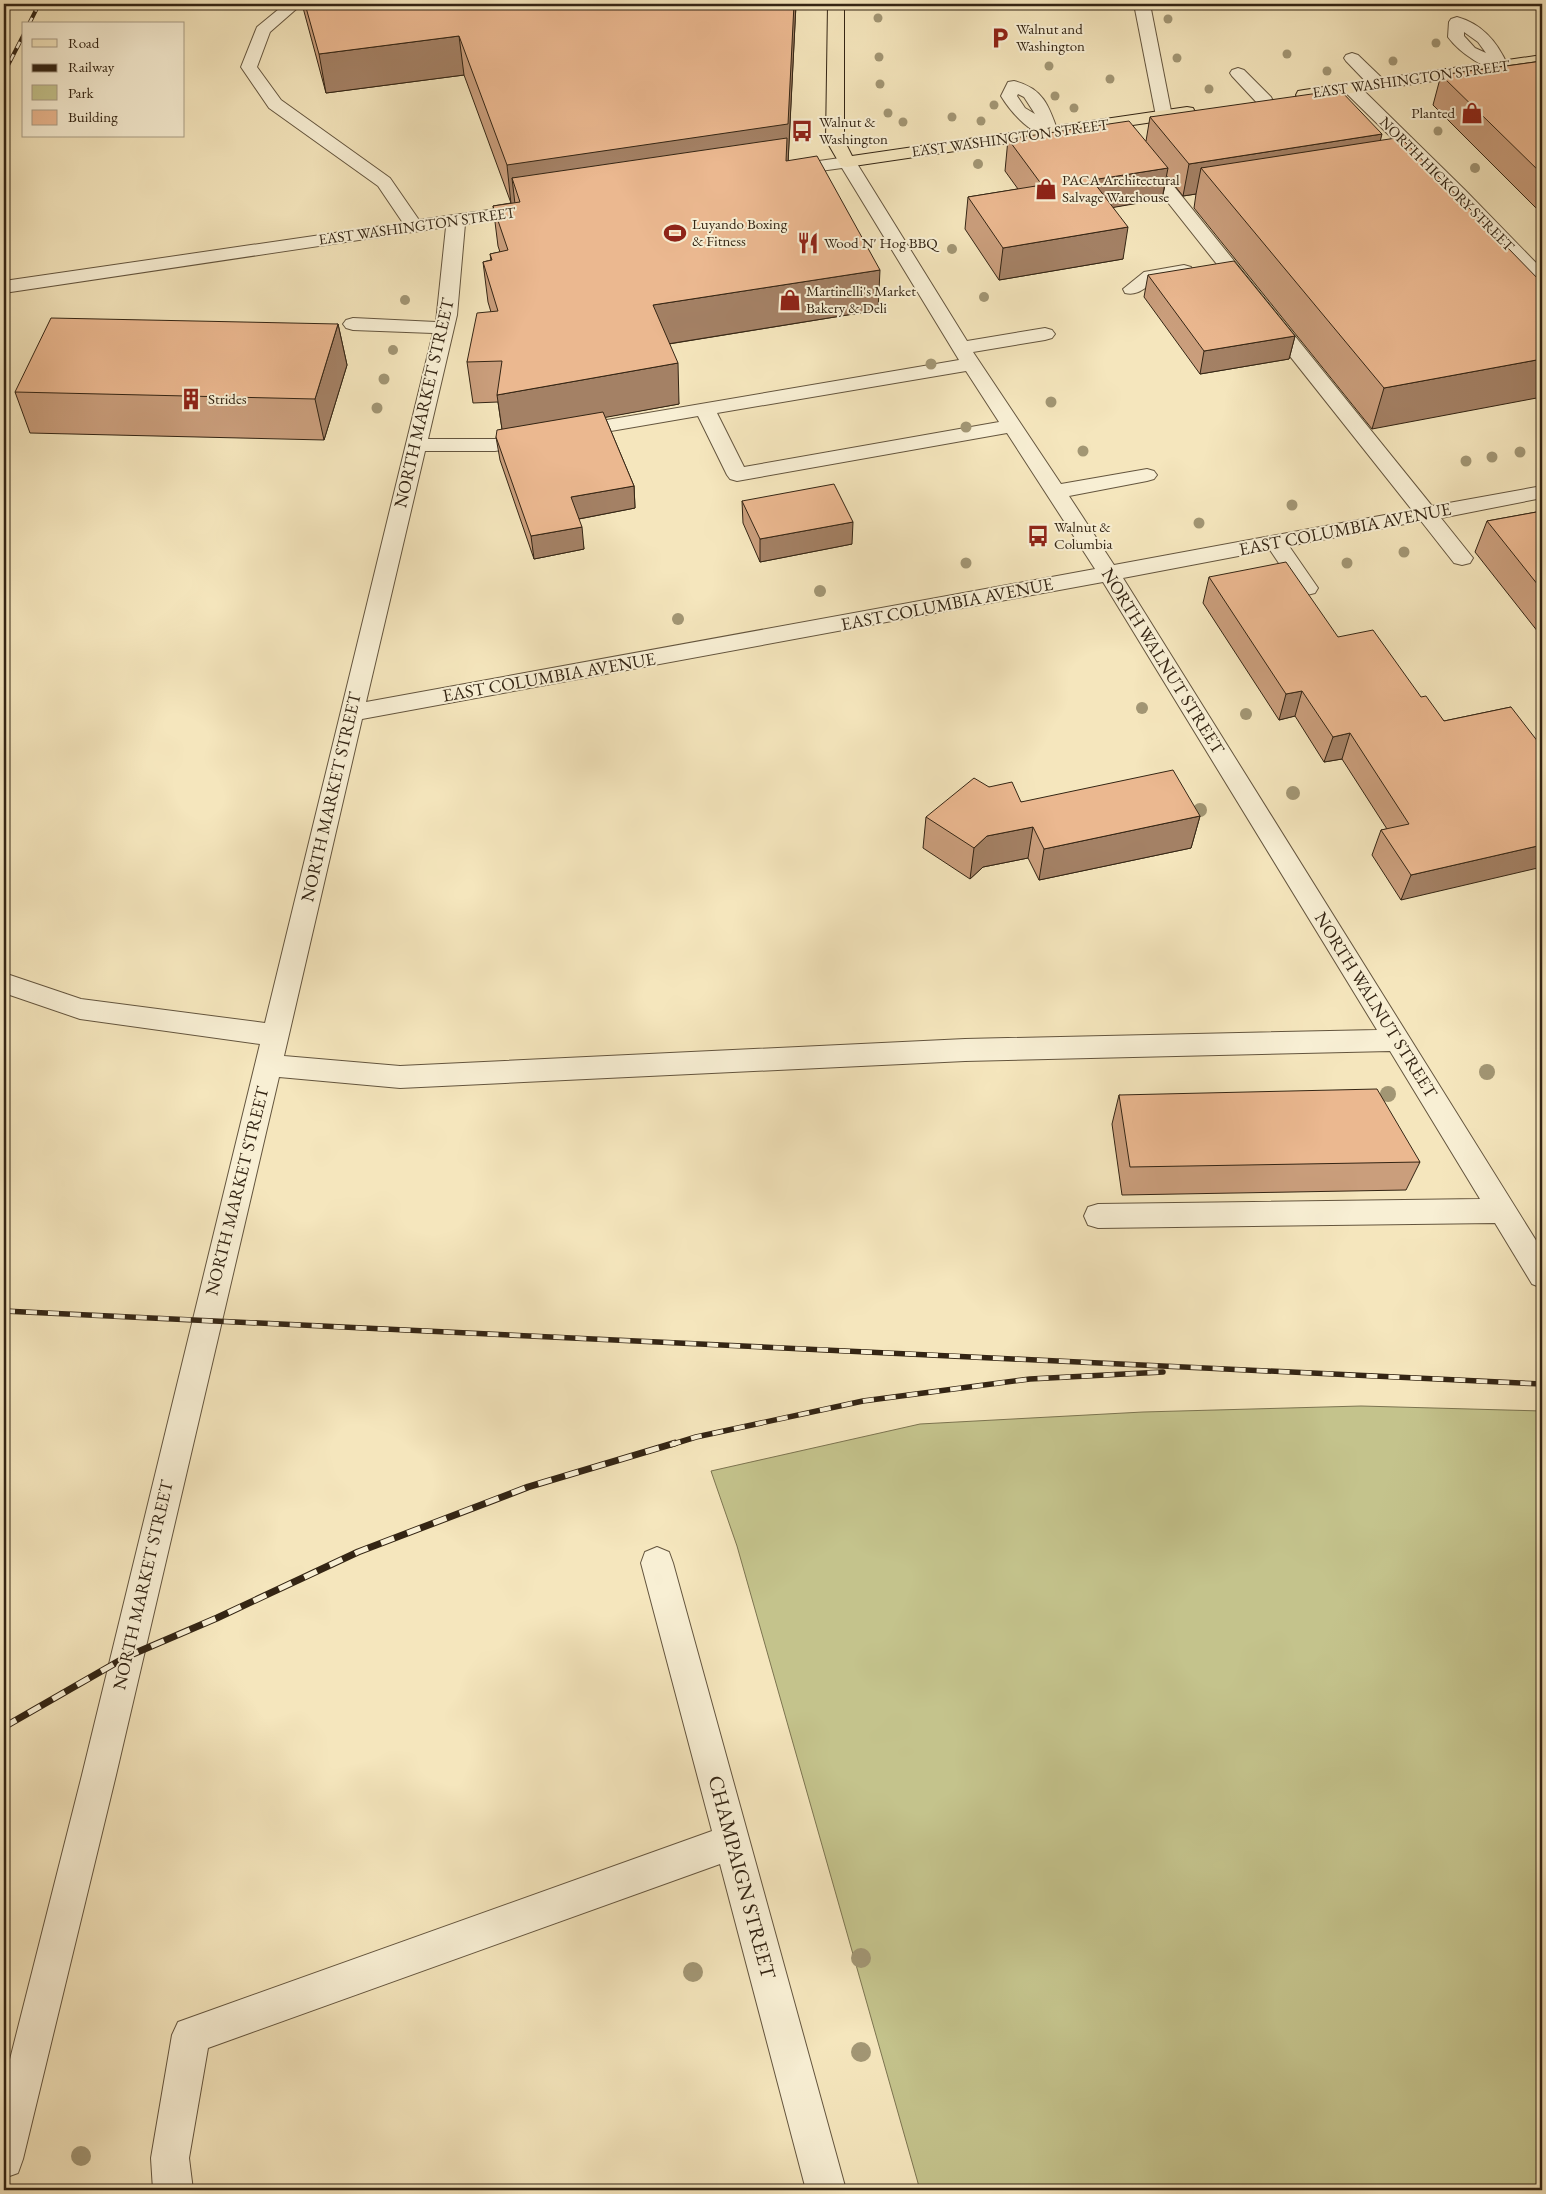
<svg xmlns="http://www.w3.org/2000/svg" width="1546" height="2194" viewBox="0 0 1546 2194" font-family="'EB Garamond',serif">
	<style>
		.green { fill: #c4c38c; stroke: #7c7450 }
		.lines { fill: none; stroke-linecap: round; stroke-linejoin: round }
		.minor-casing { stroke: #64553e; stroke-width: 2 }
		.major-casing { stroke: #342514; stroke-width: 2 }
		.minor { fill: #f8efd4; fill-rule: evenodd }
		.major { fill: #f5e6bd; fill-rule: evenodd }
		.rail-far2-casing { stroke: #342514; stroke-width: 4 }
		.rail-far1-casing { stroke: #342514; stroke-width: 5.5 }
		.rail-casing { stroke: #342514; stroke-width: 7 }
		.rail-far2 { stroke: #f8efd4; stroke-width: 2.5; stroke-dasharray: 7; stroke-linecap: butt }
		.rail-far1 { stroke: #f8efd4; stroke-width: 4; stroke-dasharray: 11; stroke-linecap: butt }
		.rail { stroke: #f8efd4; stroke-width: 5; stroke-dasharray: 14; stroke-linecap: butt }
		.tree { fill: #a29674 }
		.wall { fill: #ca9e7c; stroke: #342514 }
		.shaded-wall { fill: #a48165; stroke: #342514 }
		.building { fill: #ebb890; stroke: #342514 }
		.labels { text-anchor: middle; stroke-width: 4; stroke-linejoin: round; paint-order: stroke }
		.far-poi-label { font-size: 15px; fill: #342514; stroke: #f8efd4; text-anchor: start }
		.far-street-label { font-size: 15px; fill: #342514; stroke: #f8efd4 }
		.street-label { font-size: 18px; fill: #342514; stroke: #f8efd4 }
		.near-street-label { font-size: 21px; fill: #342514; stroke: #f8efd4 }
	</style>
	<rect width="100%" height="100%" fill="#f5e6bd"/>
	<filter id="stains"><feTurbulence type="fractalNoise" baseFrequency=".004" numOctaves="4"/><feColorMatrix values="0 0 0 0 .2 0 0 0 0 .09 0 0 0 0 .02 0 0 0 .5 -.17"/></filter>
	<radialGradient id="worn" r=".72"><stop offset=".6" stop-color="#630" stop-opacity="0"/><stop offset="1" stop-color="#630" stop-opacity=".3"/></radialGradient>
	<polygon class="green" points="1361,1406 1542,1411 1542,2190 920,2190 737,1546 711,1471 920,1424 1143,1412"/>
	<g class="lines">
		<g class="minor-casing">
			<g id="minor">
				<path d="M285 4H302L270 32 257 67 281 100 390 178 419 220 532 204 538 205 541 209 538 213 532 214 465 224 457 315 428 439H495L959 360 842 168 784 176 778 175 775 171 778 167 784 166 847 157 853 158 856 162 967 341 1045 328 1052 330 1055 334 1052 338 1045 340 973 352 1061 484 1147 469 1154 471 1157 475 1154 479 1147 481 1069 496 1114 565 1412 510 1135 161 1132 157 1135 153H1147L1432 506 1542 486V498L1441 518 1473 558 1470 563 1462 565 1454 563 1421 521 1289 546 1318 588 1315 593 1307 595 1299 593 1270 550 1123 578 1542 1250V1288L1532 1284 1495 1223 1098 1228 1088 1225 1084 1216 1088 1207 1098 1204 1480 1199 1390 1051 965 1061 400 1088 279 1077 116 1775 23 2159 18 2173 4 2178V2083L82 1775 260 1044 80 1019 4 993V973L81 999 265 1023 433 333 353 330 346 328 343 324 346 320 353 318 436 322 446 227 4 293V281L403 223 378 186 269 108 241 67 257 27ZM966 371 999 422 744 467 717 413ZM698 416 727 475 730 479 737 481 1007 433 1095 569 366 702 425 451H495ZM1103 582 1377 1030 965 1039 400 1066 284 1056 362 719Z"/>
				<polygon points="1134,4 1150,4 1172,116 1170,120 1158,120 1156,116"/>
				<path d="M1457 17C1483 24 1498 43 1508 66L1506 69C1488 74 1458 51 1448 37L1449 22 1451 19ZM1464 32 1478 42 1486 53 1475 48 1464 36Z"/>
				<polygon points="1352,53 1358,55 1384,80 1386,84 1384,88 1372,88 1346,61 1344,58 1346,55"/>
				<polygon points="1238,68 1244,70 1271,97 1273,101 1271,105 1259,105 1232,76 1230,73 1232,70"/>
				<path d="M1014 81C1043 88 1049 106 1058 132L1055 136C1035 141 1010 111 1001 96L1008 82ZM1018 94 1024 97 1035 114 1025 108 1017 96Z"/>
				<polygon points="1351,83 1357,84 1465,190 1542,269 1542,286 1535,284 1453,198 1345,92 1343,88 1345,84"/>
				<path d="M1184 265 1191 267 1193 271 1191 275C1180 278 1164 277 1154 282 1144 288 1138 296 1125 293L1123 289 1144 272Z"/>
				<polygon points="657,1547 669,1552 673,1563 846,2190 806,2190 720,1864 208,2048 189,2158 193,2190 153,2190 151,2158 172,2035 178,2022 712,1831 641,1563 645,1552"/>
			</g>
		</g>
		<g class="major-casing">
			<g id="major">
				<polygon points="828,4 844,4 844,140 852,156 1187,107 1193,108 1195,112 1193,116 1187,117 847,167 841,166 826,140"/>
				<polygon points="1542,55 1542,65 1304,100 1298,99 1296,95 1298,91 1304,90"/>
			</g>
		</g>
		<use href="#minor" class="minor"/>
		<use href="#major" class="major"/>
		<g class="rail-far2-casing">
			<g id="rail-far2">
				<polyline points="29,24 39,4"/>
				<polyline points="4,73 24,34"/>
			</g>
		</g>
		<g class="rail-far1-casing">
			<g id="rail-far1">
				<polyline points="4,1311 1542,1384"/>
				<polyline points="670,1445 696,1437 863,1401 1030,1379 1163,1372"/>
			</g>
		</g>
		<g class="rail-casing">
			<polyline id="rail" points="4,1727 126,1657 217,1618 358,1552 528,1487 675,1443"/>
		</g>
		<use href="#rail-far2" class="rail-far2"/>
		<use href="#rail-far1" class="rail-far1"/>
		<use href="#rail" class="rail"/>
	</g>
	<g class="tree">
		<circle cx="878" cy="18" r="4.5"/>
		<circle cx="1168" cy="19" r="4.5"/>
		<circle cx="1436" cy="43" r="4.5"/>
		<circle cx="1287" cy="54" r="4.5"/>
		<circle cx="879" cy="57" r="4.5"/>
		<circle cx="1177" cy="58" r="4.5"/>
		<circle cx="1393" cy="61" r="4.5"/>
		<circle cx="1049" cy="66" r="4.5"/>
		<circle cx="1327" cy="71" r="4.5"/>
		<circle cx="1110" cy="79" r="4.5"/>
		<circle cx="880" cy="84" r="4.5"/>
		<circle cx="1209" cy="89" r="4.5"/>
		<circle cx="1055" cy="96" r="4.5"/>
		<circle cx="994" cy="105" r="4.5"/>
		<circle cx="1074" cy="108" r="4.5"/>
		<circle cx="888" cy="113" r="4.5"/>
		<circle cx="952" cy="117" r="4.5"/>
		<circle cx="981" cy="121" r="4.5"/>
		<circle cx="903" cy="122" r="4.5"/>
		<circle cx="1438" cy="131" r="4.5"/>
		<circle cx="978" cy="164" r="5"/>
		<circle cx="1475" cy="168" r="5"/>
		<circle cx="952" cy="249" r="5"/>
		<circle cx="984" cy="297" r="5"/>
		<circle cx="405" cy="300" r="5"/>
		<circle cx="393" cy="350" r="5"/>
		<circle cx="931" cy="364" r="5.5"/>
		<circle cx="384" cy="379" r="5.5"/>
		<circle cx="1051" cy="402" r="5.5"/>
		<circle cx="377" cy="408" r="5.5"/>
		<circle cx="966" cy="427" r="5.5"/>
		<circle cx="1083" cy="451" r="5.5"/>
		<circle cx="1520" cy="452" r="5.5"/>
		<circle cx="1492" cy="457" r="5.5"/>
		<circle cx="1466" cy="461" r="5.5"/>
		<circle cx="1292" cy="505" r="5.5"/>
		<circle cx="1199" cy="523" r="5.5"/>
		<circle cx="1404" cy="552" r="5.5"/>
		<circle cx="966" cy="563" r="5.5"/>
		<circle cx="1347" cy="563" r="5.5"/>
		<circle cx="820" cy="591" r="6"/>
		<circle cx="678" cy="619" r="6"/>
		<circle cx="1142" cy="708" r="6"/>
		<circle cx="1246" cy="714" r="6"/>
		<circle cx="1293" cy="793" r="7"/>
		<circle cx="1200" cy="810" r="7"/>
		<circle cx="1487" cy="1072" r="8"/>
		<circle cx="1388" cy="1094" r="8"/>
		<circle cx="861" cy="1958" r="10"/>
		<circle cx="693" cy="1972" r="10"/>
		<circle cx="861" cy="2052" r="10"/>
		<circle cx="81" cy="2156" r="10"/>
	</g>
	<g class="wall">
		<polygon points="302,4 796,4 788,161 878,310 669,344 679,404 605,417 634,486 635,508 579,519 584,549 534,559 500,460 496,437 502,429 498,402 473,403 467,362 491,312 488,302 483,262 491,260 490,254 500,252 498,246 493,206 511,203 464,75 326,93"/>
		<polygon points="1224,4 1275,4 1273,6 1229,5"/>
		<polygon points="1327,4 1399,4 1399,7 1329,6"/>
		<polygon points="1542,61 1542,214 1433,105 1441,75"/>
		<polygon points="1150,117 1380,141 1542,283 1372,429 1194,208 1196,194 1183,196 1167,176 1162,199 1113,207 1123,259 999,280 965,229 968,197 1018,189 1005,171 1008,139 1146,141"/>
		<polygon points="1148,275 1295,336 1289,359 1200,374 1144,297"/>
		<polygon points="338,324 347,365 324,440 30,433 15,392"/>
		<polygon points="742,501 852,544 760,562 743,523"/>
		<polygon points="1542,511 1542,637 1475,552 1487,521"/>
		<polygon points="1209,577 1338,637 1421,697 1444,721 1511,707 1401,900 1372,855 1381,830 1387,829 1342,759 1324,762 1295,716 1279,720 1203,603"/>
		<polygon points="989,787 1021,802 1200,816 1191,848 1039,880 1028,858 983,867 970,879 923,848 926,817"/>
		<polygon points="1119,1095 1420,1162 1406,1190 1122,1195 1112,1124"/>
	</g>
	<g class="shaded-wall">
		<polygon points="794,4 796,4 788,164 512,178 515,204 511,204 507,165"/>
		<polygon points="459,36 464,75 326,93 319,54"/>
		<polygon points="1382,134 1374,166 1201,168 1196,194 1183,196 1189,164"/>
		<polygon points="1168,168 1162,199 1087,212 1092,180"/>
		<polygon points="1128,227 1123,259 999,280 1003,248"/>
		<polygon points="880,270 878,310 655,346 653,305"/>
		<polygon points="338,324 347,365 324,440 315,399"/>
		<polygon points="1295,336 1289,359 1200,374 1204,351"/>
		<polygon points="1542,359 1542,397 1372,429 1384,388"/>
		<polygon points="678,363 679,404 503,436 497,395"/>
		<polygon points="634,486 635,508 573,520 571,497"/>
		<polygon points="853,522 852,544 760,562 760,539"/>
		<polygon points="582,527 584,549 534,559 531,536"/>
		<polygon points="1302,691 1295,716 1279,720 1286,694"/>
		<polygon points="1350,733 1342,759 1324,762 1333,737"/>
		<polygon points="1200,816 1191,848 1039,880 1044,849"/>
		<polygon points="1033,827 1028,858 983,867 970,879 974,848 987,836"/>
		<polygon points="1542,845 1542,867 1401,900 1411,875"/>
	</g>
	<g class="building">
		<polygon points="305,4 794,4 788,124 507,165 459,36 319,54"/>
		<polygon points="1542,61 1542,174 1441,75"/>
		<polygon points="1340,90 1382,134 1189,164 1150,117 1157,116"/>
		<polygon points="1129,121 1168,168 1092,180 1128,227 1003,248 968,197 1042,185 1008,139"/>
		<polygon points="787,138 786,161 817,156 880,270 653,305 678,363 497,395 502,361 467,362 477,313 498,311 483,262 492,260 490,254 508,250 493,206 520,202 512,178"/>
		<polygon points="1396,138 1399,142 1404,141 1542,283 1542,359 1384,388 1201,168"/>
		<polygon points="1234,261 1295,336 1204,351 1148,275"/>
		<polygon points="51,318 338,324 315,399 15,392"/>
		<polygon points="603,412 634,486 571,497 582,527 531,536 496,437 497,430"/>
		<polygon points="834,484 853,522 760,539 742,501"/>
		<polygon points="1542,511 1542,590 1487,521"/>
		<polygon points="1286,562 1338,637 1373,630 1421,697 1426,696 1444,721 1511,707 1542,747 1542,845 1411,875 1381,830 1409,824 1350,733 1333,737 1302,691 1286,694 1209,577"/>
		<polygon points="1173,770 1200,816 1044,849 1033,827 987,836 974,848 926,817 974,778 989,787 1012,782 1021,802"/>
		<polygon points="1377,1089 1420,1162 1130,1167 1119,1095"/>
	</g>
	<defs>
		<g id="parking-bare" transform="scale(1.725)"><path d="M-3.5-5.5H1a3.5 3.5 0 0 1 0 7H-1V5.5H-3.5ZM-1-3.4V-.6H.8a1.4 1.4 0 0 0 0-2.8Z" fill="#8f2418" stroke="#f8efd4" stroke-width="2.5" paint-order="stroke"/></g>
		<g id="shop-bare" transform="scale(1.725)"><path d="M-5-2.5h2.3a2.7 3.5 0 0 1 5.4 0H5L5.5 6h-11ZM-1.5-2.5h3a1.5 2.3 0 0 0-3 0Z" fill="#8f2418" stroke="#f8efd4" stroke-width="2.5" paint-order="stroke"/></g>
		<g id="bus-bare" transform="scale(1.725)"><path d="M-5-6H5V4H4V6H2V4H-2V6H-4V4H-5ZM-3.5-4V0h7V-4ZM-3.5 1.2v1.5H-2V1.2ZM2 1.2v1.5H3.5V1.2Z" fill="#8f2418" stroke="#f8efd4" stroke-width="2.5" paint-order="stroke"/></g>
		<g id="stadium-bare" transform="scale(1.725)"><path d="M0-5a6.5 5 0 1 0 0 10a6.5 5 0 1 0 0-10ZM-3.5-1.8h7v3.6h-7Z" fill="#8f2418" stroke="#f8efd4" stroke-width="2.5" paint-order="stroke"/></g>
		<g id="restaurant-bare" transform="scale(1.725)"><path d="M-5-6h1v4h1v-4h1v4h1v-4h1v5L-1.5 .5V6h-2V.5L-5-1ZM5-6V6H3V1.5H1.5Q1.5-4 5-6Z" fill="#8f2418" stroke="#f8efd4" stroke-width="2.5" paint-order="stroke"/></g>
		<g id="building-bare" transform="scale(1.725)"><path d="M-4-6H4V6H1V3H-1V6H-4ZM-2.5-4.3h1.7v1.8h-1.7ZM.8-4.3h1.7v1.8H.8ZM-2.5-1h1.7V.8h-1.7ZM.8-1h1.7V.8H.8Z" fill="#8f2418" stroke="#f8efd4" stroke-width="2.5" paint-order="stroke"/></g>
	</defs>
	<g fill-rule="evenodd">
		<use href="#parking-bare" x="1000" y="38"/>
		<use href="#shop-bare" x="1472" y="113"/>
		<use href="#bus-bare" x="802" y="131"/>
		<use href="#shop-bare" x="1046" y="189"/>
		<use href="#stadium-bare" x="675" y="233"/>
		<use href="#restaurant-bare" x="808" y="243"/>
		<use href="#shop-bare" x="790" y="300"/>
		<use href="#building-bare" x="191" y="399"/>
		<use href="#bus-bare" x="1038" y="536"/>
	</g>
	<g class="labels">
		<g class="far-poi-label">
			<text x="1016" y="34">Walnut and<tspan x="1016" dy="17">Washington</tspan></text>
			<text x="1455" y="118" text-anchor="end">Planted</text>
			<text x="819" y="127">Walnut &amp;<tspan x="819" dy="17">Washington</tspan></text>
			<text x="1062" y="185">PACA Architectural<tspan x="1062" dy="17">Salvage Warehouse</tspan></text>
			<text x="692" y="229">Luyando Boxing<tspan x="692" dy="17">&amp; Fitness</tspan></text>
			<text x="824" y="248">Wood N' Hog BBQ</text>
			<text x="806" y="296">Martinelli's Market<tspan x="806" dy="17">Bakery &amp; Deli</tspan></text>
			<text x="208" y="404">Strides</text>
			<text x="1054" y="532">Walnut &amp;<tspan x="1054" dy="17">Columbia</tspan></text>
		</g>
		<g class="far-street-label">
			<text transform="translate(1411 79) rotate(-8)" y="5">EAST WASHINGTON STREET</text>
			<text transform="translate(1010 138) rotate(-8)" y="5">EAST WASHINGTON STREET</text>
			<text transform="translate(1447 184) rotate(45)" y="5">NORTH HICKORY STREET</text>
			<text transform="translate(417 226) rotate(-8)" y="5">EAST WASHINGTON STREET</text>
		</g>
		<g class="street-label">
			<text transform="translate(424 403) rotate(-77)" y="6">NORTH MARKET STREET</text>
			<text transform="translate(1345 529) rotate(-11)" y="6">EAST COLUMBIA AVENUE</text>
			<text transform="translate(947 604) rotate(-11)" y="6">EAST COLUMBIA AVENUE</text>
			<text transform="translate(1163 661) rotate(58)" y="6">NORTH WALNUT STREET</text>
			<text transform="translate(549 677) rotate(-10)" y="6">EAST COLUMBIA AVENUE</text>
			<text transform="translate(331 797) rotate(-77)" y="6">NORTH MARKET STREET</text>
			<text transform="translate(1376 1005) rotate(58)" y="6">NORTH WALNUT STREET</text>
			<text transform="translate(237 1191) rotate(-76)" y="6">NORTH MARKET STREET</text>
			<text transform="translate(143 1585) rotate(-77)" y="6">NORTH MARKET STREET</text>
		</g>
		<g class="near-street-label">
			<text transform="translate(742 1877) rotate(75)" y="7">CHAMPAIGN STREET</text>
		</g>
	</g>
	<rect width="1546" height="2194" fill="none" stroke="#f5e6bd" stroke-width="20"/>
	<rect x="5" y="5" width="1536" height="2184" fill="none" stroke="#342514" stroke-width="2.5"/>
	<rect x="10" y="10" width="1526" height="2174" fill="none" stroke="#342514"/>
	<rect x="22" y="22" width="162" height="115" fill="#f8efd4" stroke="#aa9e87"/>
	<rect x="32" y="39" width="25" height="8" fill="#f5e6bd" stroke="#aa9e87"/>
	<text x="68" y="48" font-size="15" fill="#342514">Road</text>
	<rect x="32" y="64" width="25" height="8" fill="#342514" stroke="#aa9e87"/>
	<text x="68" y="72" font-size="15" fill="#342514">Railway</text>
	<rect x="32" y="85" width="25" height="15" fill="#c4c38c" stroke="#aa9e87"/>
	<text x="68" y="98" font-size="15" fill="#342514">Park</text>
	<rect x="32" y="110" width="25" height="15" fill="#ebb890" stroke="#aa9e87"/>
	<text x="68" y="122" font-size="15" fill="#342514">Building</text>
	<rect width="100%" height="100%" filter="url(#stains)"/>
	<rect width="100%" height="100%" fill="url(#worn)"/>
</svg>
